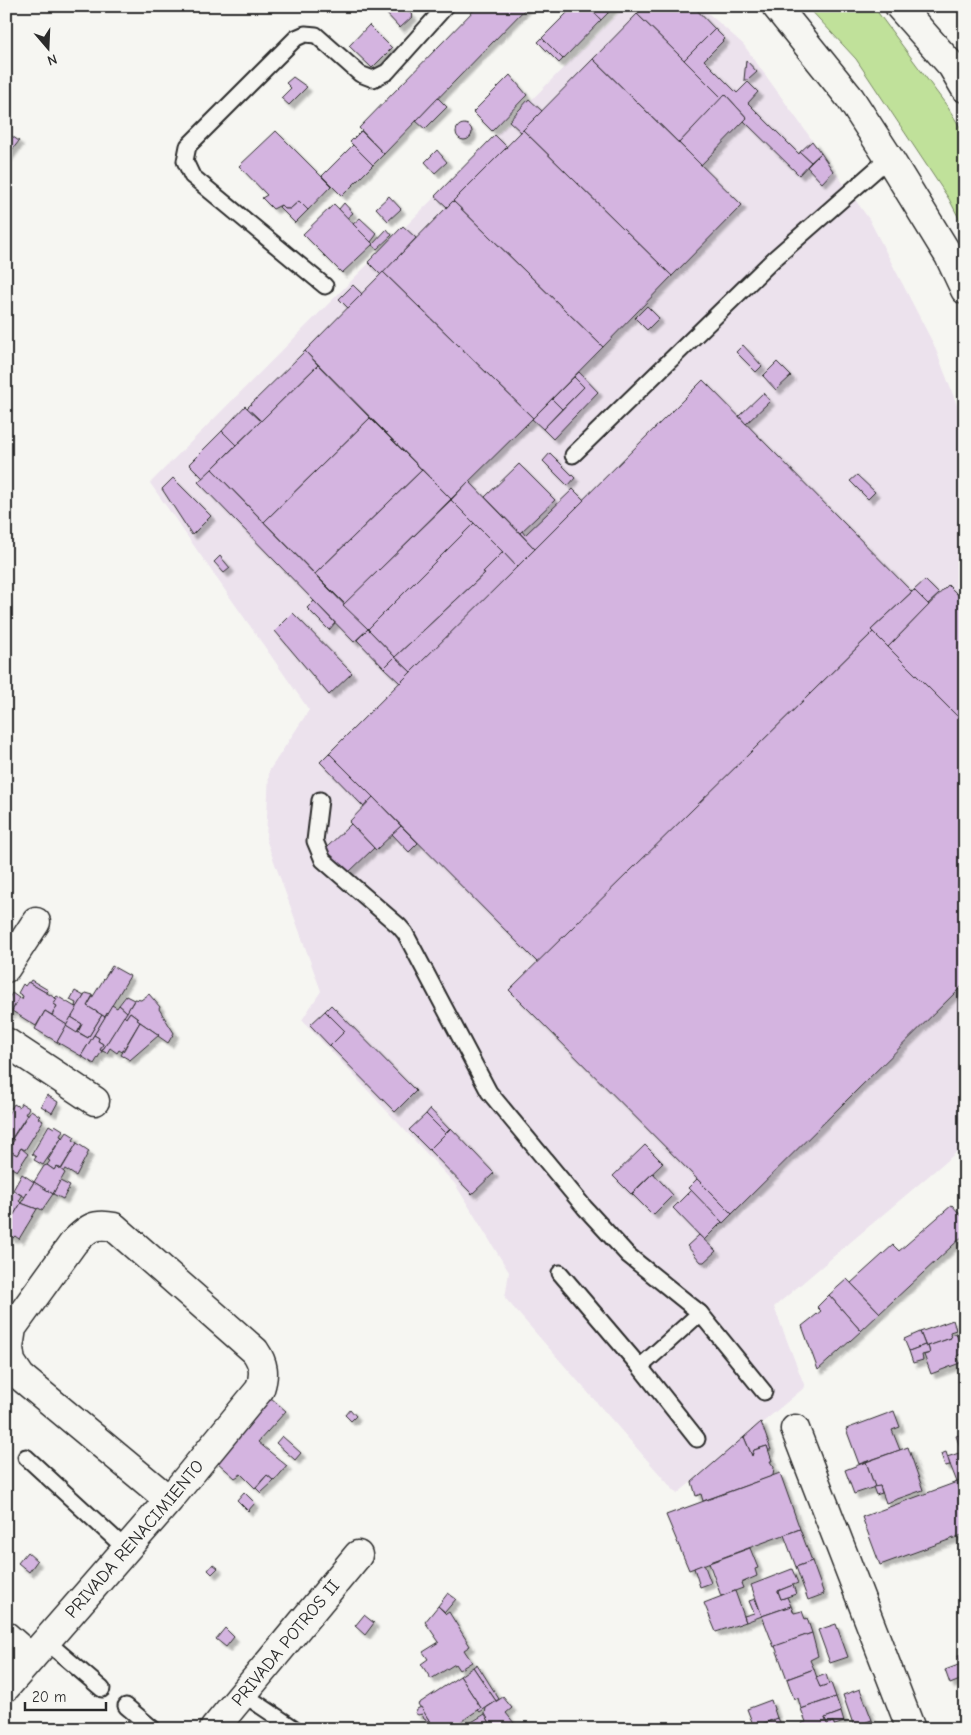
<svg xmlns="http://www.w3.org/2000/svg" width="971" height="1735" viewBox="0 0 971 1735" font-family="'Comic Neue',sans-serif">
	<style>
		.built { fill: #ece2ed }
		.green { fill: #c0e19a; stroke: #768662 }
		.building { fill: #d4b4e0; stroke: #2b2b2b; filter: url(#shadow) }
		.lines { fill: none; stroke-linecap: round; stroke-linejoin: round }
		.lane-casing { stroke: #2b2b2b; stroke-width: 19 }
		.street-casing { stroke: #2b2b2b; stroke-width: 31 }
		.primary-casing { stroke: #2b2b2b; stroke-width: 31 }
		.lane { stroke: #f6f6f2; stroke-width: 15 }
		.street { stroke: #f6f6f2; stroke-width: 28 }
		.primary { stroke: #f6f6f2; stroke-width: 28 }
		.labels { text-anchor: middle; stroke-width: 4.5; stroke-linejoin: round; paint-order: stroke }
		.street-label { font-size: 18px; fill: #2b2b2b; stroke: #f6f6f2 }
	</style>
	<defs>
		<filter id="shadow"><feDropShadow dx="4.5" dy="4.5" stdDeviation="1" flood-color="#0004"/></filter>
	</defs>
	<rect width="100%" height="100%" fill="#f6f6f2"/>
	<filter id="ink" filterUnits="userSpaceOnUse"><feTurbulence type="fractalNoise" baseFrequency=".02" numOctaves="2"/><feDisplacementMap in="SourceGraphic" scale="10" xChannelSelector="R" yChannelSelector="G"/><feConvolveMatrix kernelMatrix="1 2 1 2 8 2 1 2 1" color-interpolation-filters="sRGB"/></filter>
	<g filter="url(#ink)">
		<polygon class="built" points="625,6 700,6 743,44 869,219 934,345 965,426 965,1145 774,1307 805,1387 677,1494 505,1298 509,1272 455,1184 302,1020 321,991 266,839 269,771 309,710 150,483"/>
		<polygon class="green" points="807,6 873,6 947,106 965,135 965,230 949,199 856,59"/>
		<g class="building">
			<polygon points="389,6 403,6 413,16 400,28 384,11"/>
			<polygon points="478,6 528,6 384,154 359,128"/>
			<polygon points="574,6 588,6 601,20 563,59 542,38"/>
			<polygon points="588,6 602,6 608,13 601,20"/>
			<polygon points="602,6 615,6 608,13"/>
			<polygon points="644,6 665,6 668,10 672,6 693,6 715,29 684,60 637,14"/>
			<polygon points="637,14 723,98 679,143 593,59"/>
			<polygon points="369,25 392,48 372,68 349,46"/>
			<polygon points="715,29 725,39 704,60 737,93 748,82 758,92 748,103 799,154 800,152 811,162 799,175 744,121 747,118 725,94 722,98 684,60"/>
			<polygon points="542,38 563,59 559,63 538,42"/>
			<polygon points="593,59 742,205 672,276 523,130"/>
			<polygon points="746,60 757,72 748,80 744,80"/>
			<polygon points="510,75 527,95 492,131 473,112"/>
			<polygon points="293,77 307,87 289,105 281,98 291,88 286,83"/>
			<polygon points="725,94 747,118 701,165 679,143"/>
			<polygon points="438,98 447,107 425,129 416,121"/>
			<polygon points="529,99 542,111 521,132 509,121"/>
			<circle cx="464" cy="132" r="8"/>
			<polygon points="523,130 672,276 603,347 453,201"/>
			<polygon points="276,131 331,186 308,210 299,201 290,209 285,209 281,205 273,209 262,198 267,195 239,166"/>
			<polygon points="361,131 384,154 373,165 350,142"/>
			<polygon points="6,132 19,141 6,158"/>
			<polygon points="495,135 507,147 447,207 435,196"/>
			<polygon points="812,141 821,153 811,162 800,152"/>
			<polygon points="353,145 373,165 342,196 322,176"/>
			<polygon points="437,150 447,162 435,173 425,162"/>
			<polygon points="821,153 833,171 822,183 807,167"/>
			<polygon points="389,196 401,209 388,221 376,208"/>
			<polygon points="299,201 308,210 295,223 279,207 281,205 285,209 290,209"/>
			<polygon points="453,201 603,347 533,418 383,272"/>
			<polygon points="344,203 353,213 347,218 339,209"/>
			<polygon points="334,204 373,244 342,273 303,234"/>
			<polygon points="360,218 377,234 371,242 353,224"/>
			<polygon points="403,226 416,238 381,275 368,262"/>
			<polygon points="387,229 392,235 377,249 372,245"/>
			<polygon points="383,272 533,418 451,499 305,351"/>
			<polygon points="353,285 362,294 348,308 339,299"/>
			<polygon points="647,306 659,318 647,330 635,318"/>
			<polygon points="743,345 762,366 756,372 736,352"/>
			<polygon points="305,351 318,365 261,421 247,408"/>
			<polygon points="777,362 791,376 776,390 763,376"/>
			<polygon points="318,365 370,418 264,522 212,469"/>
			<polygon points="579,372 598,392 553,439 543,429 584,387 574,377"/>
			<polygon points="574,377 584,387 562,409 552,399"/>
			<polygon points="703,380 912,592 871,630 873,632 538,963 329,753"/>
			<polygon points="763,393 770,401 746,424 739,416"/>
			<polygon points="552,399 562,409 543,429 532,419"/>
			<polygon points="245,406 261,421 236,445 222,431"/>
			<polygon points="370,418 422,470 315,574 264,522"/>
			<polygon points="222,431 236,445 203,478 189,464"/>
			<polygon points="550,453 575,478 568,486 543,461"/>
			<polygon points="519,464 555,500 520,533 485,497"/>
			<polygon points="212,469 368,629 354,642 198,482"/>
			<polygon points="422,470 451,499 345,604 315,574"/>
			<polygon points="857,475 875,492 868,499 850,481"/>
			<polygon points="173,478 211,516 192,535 162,489"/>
			<polygon points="469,481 535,549 517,567 451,500"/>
			<polygon points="573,489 584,500 535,549 520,533 522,531 525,535"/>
			<polygon points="451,500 474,523 368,629 343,605"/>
			<polygon points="474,523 503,552 483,572 485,573 395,657 368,629"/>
			<polygon points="503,552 517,567 411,672 395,657 485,573 483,572"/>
			<polygon points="220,556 230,568 224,573 214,562"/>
			<polygon points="925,580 939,594 928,604 914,590"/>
			<polygon points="948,585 965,602 965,724 888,647"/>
			<polygon points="914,590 929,605 888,647 871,630"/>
			<polygon points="314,601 335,623 329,630 307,608"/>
			<polygon points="293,613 352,673 329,695 275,631"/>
			<polygon points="368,629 395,657 384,668 357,640"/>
			<polygon points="873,632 965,724 965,983 732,1214 509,990"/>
			<polygon points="395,657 411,672 400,683 384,668"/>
			<polygon points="329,753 373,797 364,807 320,762"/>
			<polygon points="373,797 401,826 376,850 349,822"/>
			<polygon points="351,824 374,848 347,874 324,850"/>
			<polygon points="401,826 418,843 409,852 392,834"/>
			<polygon points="112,966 130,976 105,1017 87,1006"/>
			<polygon points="31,980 48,990 47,993 29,983"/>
			<polygon points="28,982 57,999 54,1004 57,1006 52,1015 45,1011 36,1026 12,1011 19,998 22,999 23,996 18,993 23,984 25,986"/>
			<polygon points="75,991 84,996 77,1008 75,1006 76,1003 70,1000"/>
			<polygon points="12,993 19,998 10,1014 6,1011 6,1003"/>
			<polygon points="86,993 93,995 87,1006 102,1015 88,1038 78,1032 82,1024 71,1017"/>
			<polygon points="149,994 160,1007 159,1009 174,1033 168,1043 158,1036 159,1035 137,1020 138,1018 130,1012 126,1018 124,1016 135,999 141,1000"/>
			<polygon points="57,996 77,1008 67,1025 52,1016 57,1006 54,1004 57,999 55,998"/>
			<polygon points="126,996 134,1000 127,1012 119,1005"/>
			<polygon points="112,1005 117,1008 119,1005 127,1012 102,1051 100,1050 103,1044 98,1041 99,1038 94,1035"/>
			<polygon points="331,1005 416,1091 395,1112 330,1046 345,1031 325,1011"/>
			<polygon points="45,1011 67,1025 57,1042 35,1029"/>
			<polygon points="325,1011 345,1031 330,1046 310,1025"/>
			<polygon points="130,1012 138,1018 137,1020 140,1022 122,1052 119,1050 117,1053 110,1048 107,1053 102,1051 124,1016 126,1018"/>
			<polygon points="102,1015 105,1017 81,1056 57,1042 66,1026 88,1038"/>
			<polygon points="71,1017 82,1024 77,1033 66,1026"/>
			<polygon points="140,1022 159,1035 130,1060 121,1055"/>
			<polygon points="94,1035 99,1038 98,1041 103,1044 100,1050 102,1051 94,1064 81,1056"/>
			<polygon points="47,1095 58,1102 52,1113 41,1106"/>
			<polygon points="21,1103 29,1108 25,1114 27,1115 8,1144 6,1143 6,1117 14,1104 19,1107"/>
			<polygon points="430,1109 450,1130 446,1134 426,1114"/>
			<polygon points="31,1110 40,1116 38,1118 43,1121 25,1150 21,1148 17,1155 8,1150 14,1140 12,1139"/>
			<polygon points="426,1114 446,1134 429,1150 409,1130"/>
			<polygon points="49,1125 54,1128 55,1125 63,1130 60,1136 62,1137 43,1165 34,1160 36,1157 32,1154"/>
			<polygon points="451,1128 494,1173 472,1194 429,1150"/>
			<polygon points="67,1132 75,1137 73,1140 77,1143 61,1169 57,1166 54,1170 47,1165 50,1161 48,1160 62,1137 63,1138"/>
			<polygon points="12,1139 14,1140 8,1150 17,1155 21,1148 28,1154 17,1171 6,1165 6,1149"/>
			<polygon points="77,1143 89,1151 76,1176 65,1169 63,1172 61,1170"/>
			<polygon points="645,1145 663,1163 631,1194 613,1176"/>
			<polygon points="47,1165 54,1170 57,1166 65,1173 53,1194 34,1182 44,1166"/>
			<polygon points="653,1173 673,1195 653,1215 632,1194"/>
			<polygon points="22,1174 34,1182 25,1197 13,1190"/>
			<polygon points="697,1179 732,1214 723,1223 688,1188"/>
			<polygon points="60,1181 70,1186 63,1199 53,1194"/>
			<polygon points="34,1182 53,1194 42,1210 38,1208 37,1209 21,1203"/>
			<polygon points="6,1189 13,1193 15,1191 22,1196 19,1201 21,1203 7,1226"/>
			<polygon points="691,1190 722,1222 704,1240 673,1208"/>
			<polygon points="21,1203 37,1209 19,1239 15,1236 13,1238 6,1234 6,1228"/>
			<polygon points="952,1205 965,1220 965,1234 880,1313 851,1283 893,1245 899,1251"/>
			<polygon points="699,1235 716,1251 704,1262 701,1262 687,1246"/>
			<polygon points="847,1279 880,1313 861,1331 829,1295"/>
			<polygon points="829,1295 861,1331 818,1370 802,1326 821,1311 817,1307"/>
			<polygon points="953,1320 956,1330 950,1332 951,1338 926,1347 920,1332"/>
			<polygon points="965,1331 965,1346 961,1347 957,1334"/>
			<polygon points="920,1332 925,1345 909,1351 904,1339"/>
			<polygon points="956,1333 961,1347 959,1347 961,1354 957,1356 960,1363 931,1374 924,1355 930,1353 928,1346 951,1338 950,1335"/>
			<polygon points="925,1345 926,1347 928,1346 930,1353 922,1355 923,1360 913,1363 909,1351"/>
			<polygon points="270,1397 286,1411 258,1442 287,1466 274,1481 267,1475 255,1488 241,1474 235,1478 217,1462"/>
			<polygon points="350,1409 356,1416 351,1421 345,1415"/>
			<polygon points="894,1411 900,1427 892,1430 900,1450 859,1464 846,1429"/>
			<polygon points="761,1422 771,1450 768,1450 767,1446 754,1450 752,1456 744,1437"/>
			<polygon points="965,1433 965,1479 957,1482 947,1457 962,1452 956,1436"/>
			<polygon points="282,1436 301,1453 295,1460 276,1443"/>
			<polygon points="744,1437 752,1456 754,1450 767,1446 772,1461 770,1461 771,1463 774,1467 773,1476 703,1501 701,1494 696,1496 692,1482"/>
			<polygon points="908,1447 923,1490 886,1503 880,1486 875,1488 866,1462"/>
			<polygon points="946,1452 950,1465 945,1466 941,1454"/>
			<polygon points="866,1462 875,1487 854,1494 845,1470"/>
			<polygon points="780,1473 800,1529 689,1570 666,1515"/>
			<polygon points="267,1475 274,1481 261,1493 256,1488"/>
			<polygon points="965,1479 965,1505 957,1482"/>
			<polygon points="957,1482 965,1505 965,1534 880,1565 862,1517"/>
			<polygon points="880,1486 882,1493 876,1495 873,1487"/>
			<polygon points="244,1492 255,1503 248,1511 237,1500"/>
			<polygon points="800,1529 812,1561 796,1567 784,1535"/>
			<polygon points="750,1548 758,1568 755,1569 757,1576 741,1583 743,1588 721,1596 709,1563"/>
			<polygon points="27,1552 37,1561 29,1572 18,1563"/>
			<polygon points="812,1561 824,1594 808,1600 796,1567"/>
			<polygon points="213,1564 218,1568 212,1574 208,1570"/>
			<polygon points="704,1564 711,1583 700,1587 694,1568"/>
			<polygon points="792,1569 798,1583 778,1591 781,1599 787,1597 791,1606 762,1616 751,1585"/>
			<polygon points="793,1585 796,1594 781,1599 778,1591"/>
			<polygon points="735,1591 746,1622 716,1632 704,1603"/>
			<polygon points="448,1593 456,1599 445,1612 438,1606"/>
			<polygon points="755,1599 762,1616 746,1622 744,1616 754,1613 749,1601"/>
			<polygon points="438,1606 446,1614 449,1612 470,1646 464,1650 472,1662 459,1670 455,1664 431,1679 421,1664 428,1659 423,1652 439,1642 425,1622"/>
			<polygon points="791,1606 794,1613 802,1611 805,1619 807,1618 812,1633 774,1647 762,1616"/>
			<polygon points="364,1615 374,1623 365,1635 355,1626"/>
			<polygon points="836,1624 848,1657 830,1663 818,1630"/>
			<polygon points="225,1628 234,1637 226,1647 216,1639"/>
			<polygon points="812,1633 818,1656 810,1660 814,1669 787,1679 775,1646"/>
			<polygon points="965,1653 965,1678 950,1684 945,1670 961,1664 958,1656"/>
			<polygon points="477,1664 499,1699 496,1701 473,1667"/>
			<polygon points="473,1667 496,1701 480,1712 478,1710 481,1708 460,1676"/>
			<polygon points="814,1669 820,1687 831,1683 836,1697 801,1709 798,1698 794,1699 787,1679"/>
			<polygon points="826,1674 829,1684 820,1687 816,1678"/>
			<polygon points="460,1676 481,1708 450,1729 435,1729 418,1704"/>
			<polygon points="860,1689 872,1720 854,1727 843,1695"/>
			<polygon points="503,1697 512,1708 506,1713 514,1723 505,1729 496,1729 493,1724 491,1725 485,1714 486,1708"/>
			<polygon points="836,1697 841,1712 825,1718 827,1724 833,1722 836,1729 804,1729 802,1723 806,1722 801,1709"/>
			<polygon points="771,1700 777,1718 754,1727 747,1709"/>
			<polygon points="421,1707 430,1722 424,1719 422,1714 418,1715 415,1713 417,1709"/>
			<polygon points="841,1712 844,1722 835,1725 833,1722 827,1724 825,1718"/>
			<polygon points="485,1714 491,1725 493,1724 496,1729 467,1729 465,1726"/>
			<polygon points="778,1718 783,1729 755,1729 754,1727"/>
			<polygon points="872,1720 875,1729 854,1729 854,1727"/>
			<polygon points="514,1723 517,1729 505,1729"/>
		</g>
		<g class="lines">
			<g class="lane-casing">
				<g id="lane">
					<polyline points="325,286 192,176 185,161 188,146 296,38 305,34 316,35 360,74 373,79 387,72 446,6"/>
					<polyline points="573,455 774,259 889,158"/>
					<polyline points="320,800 315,841 323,860 399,926 405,933 489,1092 585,1208 628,1255 700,1313"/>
					<polyline points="560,1273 640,1367"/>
					<polyline points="697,1439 640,1367 700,1313 764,1392"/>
					<polyline points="26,1457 126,1549"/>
					<polyline points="46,1641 102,1689"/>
					<polyline points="243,1694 295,1729"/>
					<polyline points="126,1706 153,1729"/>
				</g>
			</g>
			<g class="street-casing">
				<g id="street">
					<polyline points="6,968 36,922"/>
					<polyline points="6,1042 95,1101"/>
					<polyline points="795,1429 911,1729"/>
					<polyline points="6,1636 31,1658"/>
					<path id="s1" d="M6 1687 169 1500 260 1389C265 1374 264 1364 255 1351L114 1227C94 1223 88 1228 74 1242L12 1328 9 1348 11 1362 21 1377 169 1500"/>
					<path id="s2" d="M214 1729 358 1555"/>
				</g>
			</g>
			<g class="primary-casing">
				<g id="primary">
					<polyline points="776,6 850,98 889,158 949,256 965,290"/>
					<polyline points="899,6 952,66 965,88"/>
				</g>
			</g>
			<use href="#lane" class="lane"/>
			<use href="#street" class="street"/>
			<use href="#primary" class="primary"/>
		</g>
	</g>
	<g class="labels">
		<g class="street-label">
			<text dy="6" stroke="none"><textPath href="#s1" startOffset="196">PRIVADA RENACIMIENTO</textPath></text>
			<text dy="6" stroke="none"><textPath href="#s2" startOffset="112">PRIVADA POTROS II</textPath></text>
		</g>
	</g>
	<rect width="971" height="1735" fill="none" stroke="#f6f6f2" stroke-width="25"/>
	<rect x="12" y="12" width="946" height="1710" fill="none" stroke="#2b2b2b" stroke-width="2" filter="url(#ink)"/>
	<g transform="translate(48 48) rotate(161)" stroke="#f6f6f2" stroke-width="4" paint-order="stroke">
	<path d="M0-4L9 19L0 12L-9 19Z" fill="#2b2b2b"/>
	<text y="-8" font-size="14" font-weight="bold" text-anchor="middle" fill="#2b2b2b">N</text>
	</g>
	<path d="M25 1702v8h81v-8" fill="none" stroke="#2b2b2b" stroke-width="2.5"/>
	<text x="32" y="1702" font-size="15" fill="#2b2b2b" stroke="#f6f6f2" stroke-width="4" paint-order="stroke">20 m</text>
</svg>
